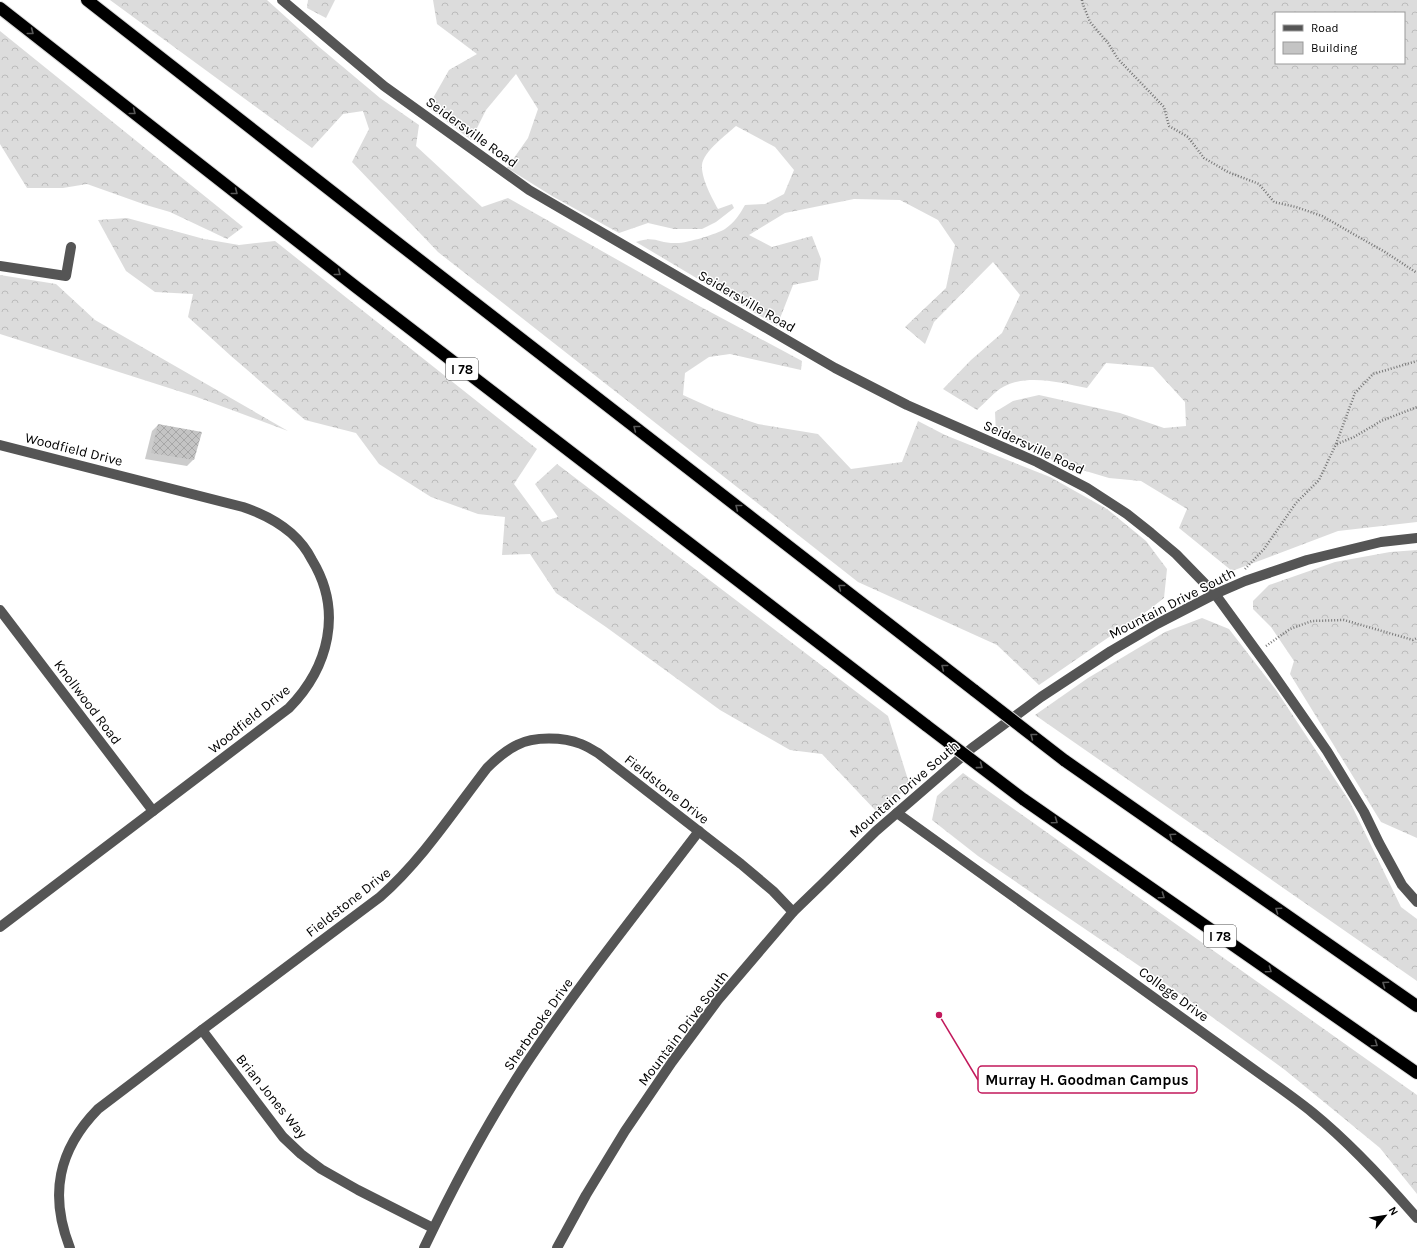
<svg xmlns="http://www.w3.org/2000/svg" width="1417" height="1248" viewBox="0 0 1417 1248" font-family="Karla,sans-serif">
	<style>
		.forest { fill: url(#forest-crowns); fill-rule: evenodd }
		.shadow { fill: #0003 }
		.building { fill: url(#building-cross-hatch) }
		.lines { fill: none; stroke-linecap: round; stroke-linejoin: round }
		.highway-casing { stroke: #dbdbdb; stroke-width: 14 }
		.path { stroke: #777; stroke-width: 2.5; stroke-dasharray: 1 2; stroke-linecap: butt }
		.minor { stroke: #555; stroke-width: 10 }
		.highway { stroke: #000; stroke-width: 12 }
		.highway-bridge-casing { stroke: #dbdbdb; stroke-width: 14; stroke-linecap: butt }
		.highway-bridge { stroke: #000; stroke-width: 12 }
		.oneway { stroke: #595959 }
		.labels { text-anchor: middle; stroke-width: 3; stroke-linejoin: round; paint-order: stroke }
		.shield { fill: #fff; stroke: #4c4c4c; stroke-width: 1 }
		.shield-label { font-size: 13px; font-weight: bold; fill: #000 }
		.street-label { font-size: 14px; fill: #000; stroke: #fff }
		.leader { fill: none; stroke: #c2185b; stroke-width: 1.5 }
		.callout-dot { fill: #c2185b; stroke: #fff; stroke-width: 1.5 }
		.callout { fill: #fff; stroke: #c2185b; stroke-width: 1.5 }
		.callout-label { font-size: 15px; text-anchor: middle; font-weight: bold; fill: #000 }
	</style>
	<defs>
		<pattern id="forest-crowns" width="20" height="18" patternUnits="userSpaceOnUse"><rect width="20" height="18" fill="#dcdcdc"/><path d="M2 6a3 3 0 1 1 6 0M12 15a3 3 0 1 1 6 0" fill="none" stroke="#bbb"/></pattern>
		<pattern id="building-cross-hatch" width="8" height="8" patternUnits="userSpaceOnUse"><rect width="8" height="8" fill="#c4c4c4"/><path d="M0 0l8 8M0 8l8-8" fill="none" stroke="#a7a7a7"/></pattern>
	</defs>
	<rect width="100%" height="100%" fill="#fff"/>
	<g class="forest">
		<polygon points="110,0 267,0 318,46 380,98 419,125 416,146 482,207 508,198 701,307 802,361 801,370 730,354 709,357 685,373 683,395 716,410 758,424 818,434 851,469 902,462 918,421 945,435 1050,477 1107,509 1146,541 1167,569 1164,598 1150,609 1039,685 997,645 858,582 438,252 352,162 369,129 363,111 343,114 312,148"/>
		<polygon points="308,0 335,0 326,18 307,8"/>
		<path d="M433 0H1417V522L1338 531 1232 571 1179 528 1187 509 1141 481 1109 478 1059 463 996 433 995 412 1013 401 1039 395 1120 413 1164 428 1186 426 1185 402 1153 367 1106 363 1087 388C1061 383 1030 374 1005 386 997 389 984 404 977 410L943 389 971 360 1002 333 1020 295 993 262 934 322 925 344 905 327 946 288 955 245 938 220 900 200 854 199 785 213 749 235 772 247 812 236 821 259 818 280 793 285 777 326 636 242C654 235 658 243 675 243 685 244 717 234 725 229 734 223 740 214 745 205L765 204 784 194 794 170 775 147 736 126C727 134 703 152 702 165 701 178 712 198 718 209L732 204 734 208 716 222 702 229H674L648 223 619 233 552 196 507 168 528 138 538 109 516 74 486 110 471 140 428 107 449 70 477 54 437 24ZM1276 13H1404V63H1276Z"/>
		<polygon points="0,31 243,227 227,239 170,212 146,205 87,184 63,188 27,188 0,144"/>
		<polygon points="127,218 204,239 239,245 275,241 537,449 514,484 542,522 558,517 535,484 557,464 888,716 910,786 877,812 822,754 790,750 720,710 606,627 556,593 530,554 502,555 505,517 478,514 431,497 379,464 356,433 305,420 231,356 188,317 193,294 155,292 126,271 98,220"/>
		<polygon points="0,275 56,284 95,320 288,431 194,396 0,334"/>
		<polygon points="1417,550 1417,838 1381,822 1290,674 1294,661 1271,627 1253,609 1253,601 1269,585 1335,562 1390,552"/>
		<polygon points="1202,618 1229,629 1276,690 1350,802 1401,907 1417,919 1417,981 1035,715 1088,678 1165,632"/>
		<polygon points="963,773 1417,1095 1417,1194 1380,1148 1285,1070 1179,993 978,856 932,820 937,796"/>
	</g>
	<polygon class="shadow" points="158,425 194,459 187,466 145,459 152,431"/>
	<polygon class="building" points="158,424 202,432 194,460 151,453"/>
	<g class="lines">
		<g class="highway-casing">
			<g id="highway">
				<polyline points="87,0 390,237 975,691"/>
				<polyline points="0,8 356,287 927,726"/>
				<polyline points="1064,760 1417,1006"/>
				<polyline points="1023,799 1417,1073"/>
			</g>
		</g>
		<g class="path">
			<polyline points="1082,0 1082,2 1090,22 1108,43 1118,59 1164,107 1169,126 1188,137 1204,158 1228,172 1259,184 1274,202 1296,207 1322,216 1385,252 1417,273"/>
			<polyline points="1337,444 1354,437 1381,421 1417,407"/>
			<polyline points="1245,569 1264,549 1296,503 1319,480 1336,444 1355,393 1373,374 1417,361"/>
			<polyline points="1266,646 1290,629 1312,621 1344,620 1413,640 1417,638"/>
		</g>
		<g class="minor">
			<polyline points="282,0 384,86 529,190 835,368 907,405 1037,462 1087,488 1127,514 1151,533 1176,554 1215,594 1269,668 1327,751 1364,812 1379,843 1402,885 1417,902"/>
			<polyline points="0,266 66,276 71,247"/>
			<path d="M0 445 243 507C261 513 277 521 291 533 300 541 307 550 312 560 343 611 329 667 289 708L0 927"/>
			<polyline points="0,610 153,811"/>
			<path d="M897 813 1263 1076C1280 1088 1297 1100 1313 1113 1351 1144 1385 1181 1417 1218"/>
			<polyline points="202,1030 283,1137 301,1154 321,1169 358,1190 433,1228"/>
			<path d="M70 1248C49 1195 58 1150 98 1109L202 1030 380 897C422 860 453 812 487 768 496 759 505 751 517 745 534 736 564 737 581 744 587 746 592 750 598 753L741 864 773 891 793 912"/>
			<path d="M424 1248C453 1187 485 1127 522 1070 576 988 639 910 699 831"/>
			<polyline points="557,1248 586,1195 625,1131 672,1062 718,1000 793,912 822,884 876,831 972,748 1041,697 1111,651 1157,624 1215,594 1245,581 1307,560 1381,542 1417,538"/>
		</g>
		<use href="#highway" class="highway"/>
		<g class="highway-bridge-casing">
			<g id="highway-bridge">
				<polyline points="975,691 1064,760"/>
				<polyline points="927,726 1023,799"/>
			</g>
		</g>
		<use href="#highway-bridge" class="highway-bridge"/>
	</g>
	<defs><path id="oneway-chevron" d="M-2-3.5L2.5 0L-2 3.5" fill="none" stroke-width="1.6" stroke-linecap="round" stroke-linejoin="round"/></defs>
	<g class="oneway">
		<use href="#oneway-chevron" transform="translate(31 32) rotate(38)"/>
		<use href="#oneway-chevron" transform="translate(133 112) rotate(38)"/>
		<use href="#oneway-chevron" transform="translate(235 192) rotate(38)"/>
		<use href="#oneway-chevron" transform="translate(338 273) rotate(38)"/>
		<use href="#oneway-chevron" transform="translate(636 428) rotate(-142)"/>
		<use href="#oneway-chevron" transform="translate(738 507) rotate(-142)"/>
		<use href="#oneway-chevron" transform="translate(841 587) rotate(-142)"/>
		<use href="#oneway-chevron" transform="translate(944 667) rotate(-142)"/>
		<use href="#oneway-chevron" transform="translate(1033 736) rotate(-142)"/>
		<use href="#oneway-chevron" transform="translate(980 766) rotate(37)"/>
		<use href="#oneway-chevron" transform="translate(1055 821) rotate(35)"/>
		<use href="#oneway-chevron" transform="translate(1172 836) rotate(-145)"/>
		<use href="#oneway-chevron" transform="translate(1162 896) rotate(35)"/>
		<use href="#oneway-chevron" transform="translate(1278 910) rotate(-145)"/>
		<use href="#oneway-chevron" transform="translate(1269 970) rotate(35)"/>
		<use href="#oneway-chevron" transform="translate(1385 984) rotate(-145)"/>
		<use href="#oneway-chevron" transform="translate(1375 1044) rotate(35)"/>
	</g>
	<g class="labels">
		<g class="shield">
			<rect x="446" y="358" width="32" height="22" rx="3"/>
			<rect x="1204" y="925" width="32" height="22" rx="3"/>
		</g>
		<g class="shield-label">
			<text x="462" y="374">I 78</text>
			<text x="1220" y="941">I 78</text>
		</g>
		<g class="street-label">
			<text transform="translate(472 132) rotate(36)" y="5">Seidersville Road</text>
			<text transform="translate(747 301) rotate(30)" y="5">Seidersville Road</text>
			<text transform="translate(1034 447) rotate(25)" y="5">Seidersville Road</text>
			<text transform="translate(74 449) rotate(14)" y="5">Woodfield Drive</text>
			<text transform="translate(1172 603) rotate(-27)" y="5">Mountain Drive South</text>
			<text transform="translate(88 702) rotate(53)" y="5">Knollwood Road</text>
			<text transform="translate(249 719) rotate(-39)" y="5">Woodfield Drive</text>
			<text transform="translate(667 789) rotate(38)" y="5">Fieldstone Drive</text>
			<text transform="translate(904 789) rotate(-41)" y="5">Mountain Drive South</text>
			<text transform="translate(348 902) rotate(-38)" y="5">Fieldstone Drive</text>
			<text transform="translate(1174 994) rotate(36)" y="5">College Drive</text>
			<text transform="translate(538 1024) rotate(-55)" y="5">Sherbrooke Drive</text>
			<text transform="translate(683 1028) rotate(-53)" y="5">Mountain Drive South</text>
			<text transform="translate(272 1096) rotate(51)" y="5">Brian Jones Way</text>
		</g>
	</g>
	<path class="leader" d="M939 1015L978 1080"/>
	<circle class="callout-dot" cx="939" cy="1015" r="4"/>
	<rect class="callout" x="978" y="1066" width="219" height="27" rx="4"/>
	<g class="callout-label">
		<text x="1087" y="1085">Murray H. Goodman Campus</text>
	</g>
	<rect x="1275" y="12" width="130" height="52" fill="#ffffff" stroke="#999999"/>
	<rect x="1283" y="25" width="20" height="6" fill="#555555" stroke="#999999"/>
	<text x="1311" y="32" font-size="12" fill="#000000">Road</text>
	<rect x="1283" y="42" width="20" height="12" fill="#c4c4c4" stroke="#999999"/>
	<text x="1311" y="52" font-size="12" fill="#000000">Building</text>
	<g transform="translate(1385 1216) rotate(60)" stroke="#ffffff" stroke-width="3" paint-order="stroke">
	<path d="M0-3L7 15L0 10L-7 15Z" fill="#000000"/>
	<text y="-6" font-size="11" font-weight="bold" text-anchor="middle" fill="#000000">N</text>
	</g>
</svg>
